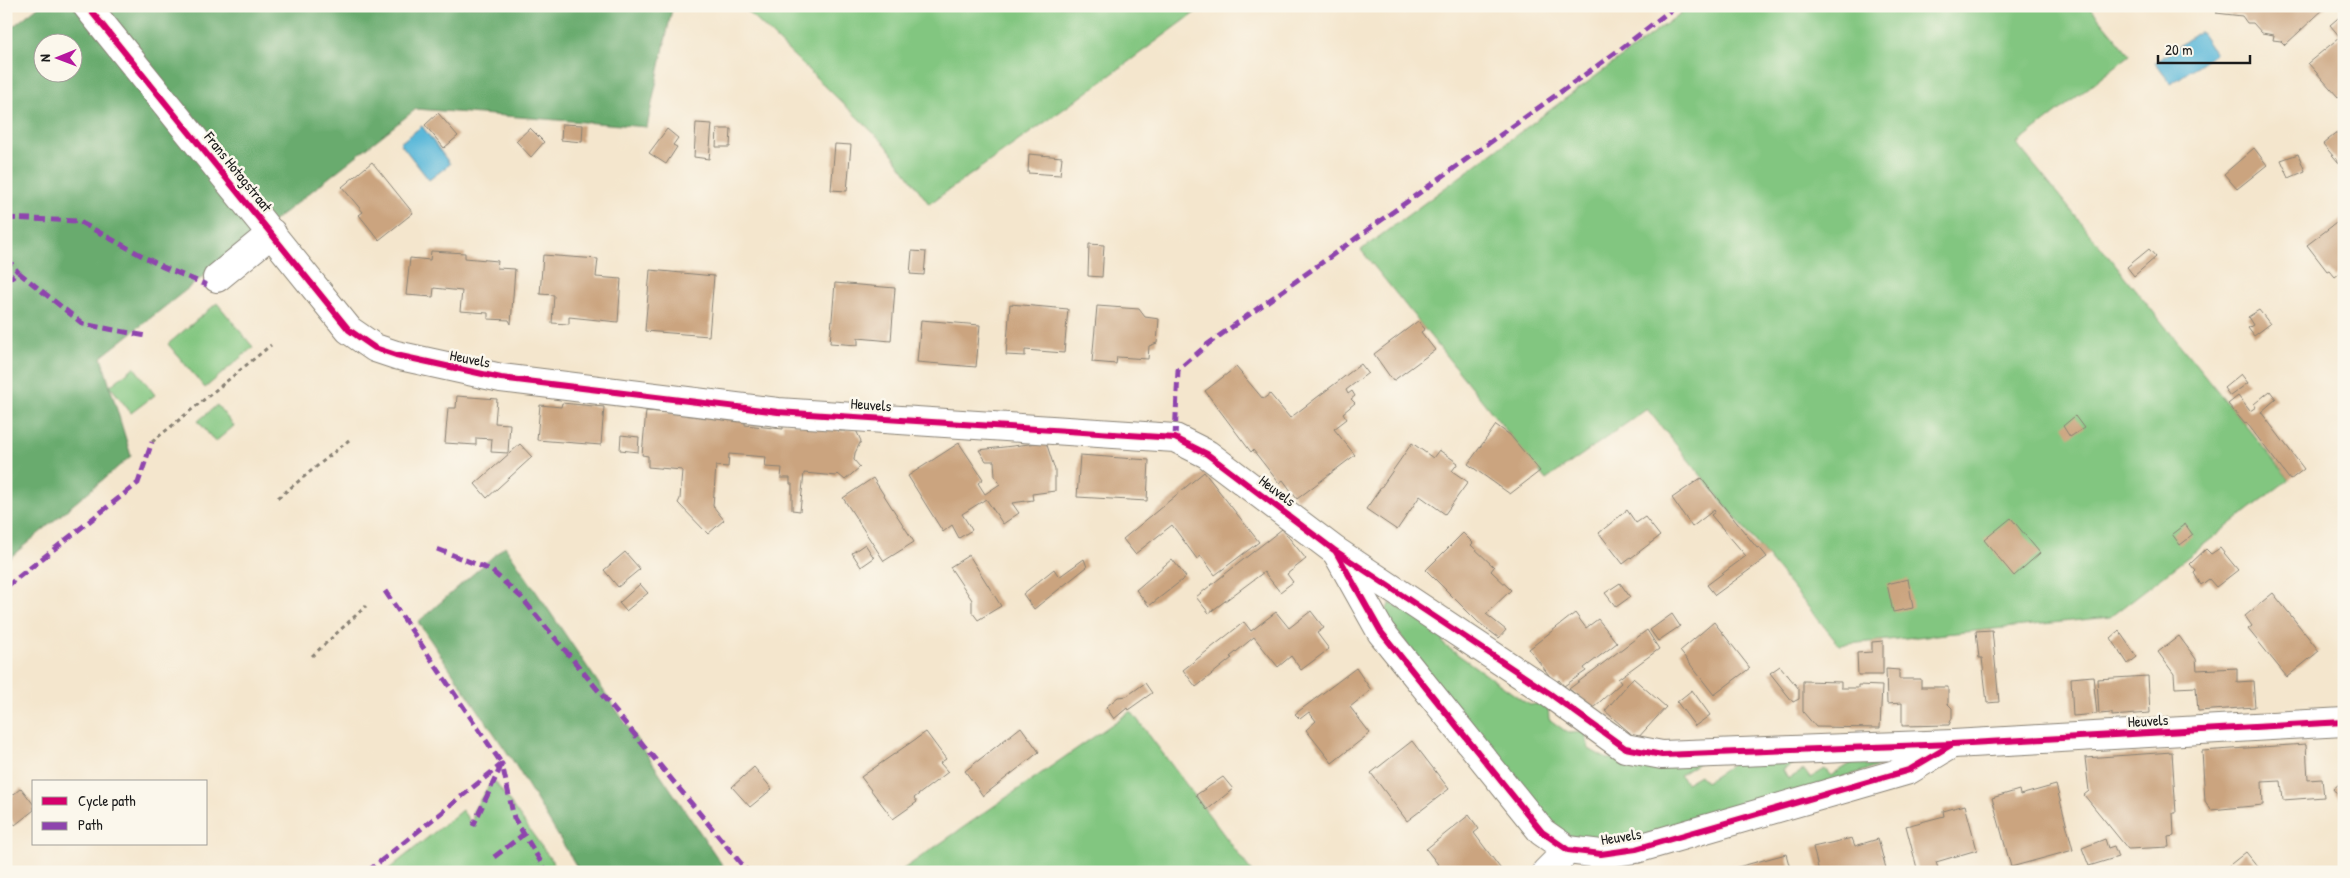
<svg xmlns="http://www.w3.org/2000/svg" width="2350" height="878" viewBox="0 0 2350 878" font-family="'Patrick Hand',sans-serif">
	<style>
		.green { fill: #82c680; stroke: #4f714e }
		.forest { fill: #69ab6e; stroke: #426445; fill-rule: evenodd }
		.water { fill: #5ab8d9; stroke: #3b6a7a }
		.building { fill: #cba47f }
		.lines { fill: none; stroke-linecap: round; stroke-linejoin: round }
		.minor-casing { stroke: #888174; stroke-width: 30 }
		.path { stroke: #888174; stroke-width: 3; stroke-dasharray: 4 4; stroke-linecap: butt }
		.minor { stroke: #fff; stroke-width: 28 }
		.quiet { stroke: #8e44ad; stroke-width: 5; stroke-dasharray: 10 5; stroke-linecap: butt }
		.cycleway-casing { stroke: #fbf7ec; stroke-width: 9 }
		.cycleway { stroke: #d6006c; stroke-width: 6 }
		.labels { text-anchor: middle; stroke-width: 5; stroke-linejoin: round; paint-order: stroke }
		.street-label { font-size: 15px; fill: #1c1c1c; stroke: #fbf7ec }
	</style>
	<rect width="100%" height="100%" fill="#fbf7ec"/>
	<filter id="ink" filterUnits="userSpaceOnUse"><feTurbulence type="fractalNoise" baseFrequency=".02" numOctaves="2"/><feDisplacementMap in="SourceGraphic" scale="10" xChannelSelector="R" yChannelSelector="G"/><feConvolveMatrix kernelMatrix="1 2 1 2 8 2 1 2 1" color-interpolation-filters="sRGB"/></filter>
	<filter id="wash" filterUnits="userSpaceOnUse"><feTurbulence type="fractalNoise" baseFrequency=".0096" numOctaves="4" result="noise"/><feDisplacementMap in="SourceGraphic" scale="20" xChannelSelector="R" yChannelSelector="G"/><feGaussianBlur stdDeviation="1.12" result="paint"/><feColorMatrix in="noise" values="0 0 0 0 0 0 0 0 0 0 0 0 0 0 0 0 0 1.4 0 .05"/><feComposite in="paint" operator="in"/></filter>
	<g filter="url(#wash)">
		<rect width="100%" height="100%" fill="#f4e6cd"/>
		<g class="green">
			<polygon points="742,6 1204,6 1078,99 929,204 886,145"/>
			<polygon points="1677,6 2089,6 2130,55 2017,144 2289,479 2110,617 1839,645 1647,409 1546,480 1361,250 1681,13"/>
			<polygon points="217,303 253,347 205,388 168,344"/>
			<polygon points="134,367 155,395 131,413 110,386"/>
			<polygon points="217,405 234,426 215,442 198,421"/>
			<polygon points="1390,603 1443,632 1443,644 1529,705 1544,703 1548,706 1549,719 1568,733 1585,732 1589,749 1607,759 1621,758 1700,762 1680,775 1686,783 1700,775 1706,782 1733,764 1802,758 1783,770 1788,779 1804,770 1810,778 1825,769 1831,776 1864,755 1883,757 1886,764 1627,843 1579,841 1547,826 1384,614"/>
			<polygon points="1131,711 1252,872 899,872"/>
			<polygon points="493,779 560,872 385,872 462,810 473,826 473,811"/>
		</g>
		<g class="forest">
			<path d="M39 6H671L672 9 647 127 416 109 101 357 131 456 6 561V32ZM42 42H72V72H42Z"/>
			<polygon points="505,546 727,872 580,872 513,761 418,622"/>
		</g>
		<g class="water">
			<polygon points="2200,31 2215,53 2171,84 2155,63"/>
			<polygon points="422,126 450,164 429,180 400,143"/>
		</g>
		<g id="blocks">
			<g class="building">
				<polygon points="2225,6 2289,6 2290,8 2327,6 2285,45 2281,41 2273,40 2274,35 2262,33 2253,23 2247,23 2242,16 2216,13"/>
				<polygon points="2344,13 2344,92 2338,97 2308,63 2340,37 2330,25"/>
				<polygon points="438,113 458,136 444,148 425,125"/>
				<polygon points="696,123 712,124 709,159 694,157"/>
				<polygon points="562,124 583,125 582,142 561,140"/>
				<polygon points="2344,127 2344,169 2323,144"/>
				<polygon points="530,128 544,142 531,157 516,141"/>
				<polygon points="667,129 678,138 673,145 677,147 666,164 649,153"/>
				<polygon points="717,129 731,129 730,147 716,147"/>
				<polygon points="835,144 851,145 847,191 831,190"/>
				<polygon points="2254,148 2267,165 2237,189 2224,174"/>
				<polygon points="1029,154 1062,157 1060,175 1028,173"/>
				<polygon points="2298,154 2305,171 2289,178 2281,160"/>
				<polygon points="372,162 413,213 379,240 359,215 363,212 342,187"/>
				<polygon points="2344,217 2344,270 2335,277 2329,270 2327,271 2307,245"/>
				<polygon points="1089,244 1104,245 1102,277 1088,276"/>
				<polygon points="2149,249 2156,257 2134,276 2127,267"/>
				<polygon points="431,251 465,253 465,258 498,261 497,268 515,269 511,324 509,320 488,319 488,313 460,311 462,291 434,288 433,297 406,295 410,258 430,260"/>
				<polygon points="912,251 926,252 924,275 910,274"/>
				<polygon points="543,255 598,259 596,277 621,279 618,322 569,317 569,324 552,323 554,295 540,294"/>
				<polygon points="650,270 714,276 709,336 645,331"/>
				<polygon points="835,283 895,288 891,341 858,338 858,345 830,343"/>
				<polygon points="1010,304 1068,309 1064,353 1025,350 1025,356 1006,355"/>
				<polygon points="1097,306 1139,309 1145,317 1159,319 1157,343 1149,346 1148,359 1117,357 1116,364 1092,362"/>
				<polygon points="2259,310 2270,324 2254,336 2248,328 2253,325 2248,317"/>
				<polygon points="921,320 980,325 976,367 917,362"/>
				<polygon points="1418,321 1425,329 1421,332 1435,350 1393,381 1374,354"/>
				<polygon points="1361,364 1368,373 1346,390 1348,394 1352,391 1355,396 1351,399 1355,403 1343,413 1347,419 1334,429 1355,455 1297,499 1283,480 1279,483 1253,450 1251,452 1205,391 1236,367 1263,399 1270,394 1290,418"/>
				<polygon points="2241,374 2248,383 2230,396 2224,388"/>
				<polygon points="2270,391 2276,399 2261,412 2304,469 2290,480 2246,422 2245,424 2228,404 2238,396 2250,411 2256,407 2254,404"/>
				<polygon points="457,396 497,399 495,423 510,424 508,453 491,452 492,439 476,438 476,445 445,443 448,408 456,408"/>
				<polygon points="562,403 604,407 601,445 537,440 540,405 561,407"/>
				<polygon points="646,411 745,419 745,425 783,429 783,423 838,428 838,431 845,431 845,429 856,430 861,441 855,453 854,460 860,467 845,480 838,474 836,476 804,473 800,511 792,510 792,484 790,484 790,478 781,478 782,468 765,467 766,457 729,454 728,467 716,466 713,506 724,520 708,534 678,503 680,499 682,470 648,467 648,456 642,455"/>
				<polygon points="2075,416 2084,428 2070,437 2063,426"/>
				<polygon points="1496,425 1510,435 1540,471 1510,494 1468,464"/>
				<polygon points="621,435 639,437 638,452 620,450"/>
				<polygon points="1046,442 1055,470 1055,491 1032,494 1033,500 1012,503 1019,513 1003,524 986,499 962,514 972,530 959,538 952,525 943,532 908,476 959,443 983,479 978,483 985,494 1000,484 995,476 994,461 986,461 979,450"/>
				<polygon points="1412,443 1433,458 1439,450 1458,463 1452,471 1468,482 1445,514 1420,496 1397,530 1366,509"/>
				<polygon points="520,444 532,457 487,498 475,484"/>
				<polygon points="1080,455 1149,460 1147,501 1077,497"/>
				<polygon points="1204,472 1259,542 1215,575 1201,556 1197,559 1172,525 1135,554 1123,539"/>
				<polygon points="873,478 914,542 884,561 843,498"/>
				<polygon points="1701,478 1757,548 1759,547 1767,557 1715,595 1707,585 1746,556 1711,515 1715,512 1714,510 1692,527 1672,498"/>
				<polygon points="1627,510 1636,523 1645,517 1660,536 1623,564 1599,533"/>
				<polygon points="2011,518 2040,553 2014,576 1984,540"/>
				<polygon points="2185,524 2193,535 2180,545 2172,534"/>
				<polygon points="1282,529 1306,559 1287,574 1293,582 1280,592 1264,572 1209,613 1196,597"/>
				<polygon points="1463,533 1473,543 1471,545 1494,567 1491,571 1511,590 1486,614 1506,630 1499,638 1478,622 1426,570"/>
				<polygon points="865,544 874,558 861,567 852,553"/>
				<polygon points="2220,548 2238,570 2216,587 2209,579 2201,585 2194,573 2196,571 2190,564 2206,549 2211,554"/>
				<polygon points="625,552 640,569 618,587 604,570"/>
				<polygon points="969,555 1001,606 978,620 972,612 972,600 950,567"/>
				<polygon points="1084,559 1087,567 1034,609 1023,594 1054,569 1059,577"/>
				<polygon points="1172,559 1186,577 1149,606 1136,590"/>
				<polygon points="1908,579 1913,608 1893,612 1887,584"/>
				<polygon points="1620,583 1630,597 1616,607 1605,593"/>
				<polygon points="640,584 648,593 626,611 619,603"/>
				<polygon points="2273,593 2319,651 2287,677 2248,629 2252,626 2245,616"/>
				<polygon points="1311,611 1324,628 1317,633 1329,649 1301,670 1291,656 1278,667 1254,637 1230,657 1232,658 1196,687 1183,670 1244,622 1251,631 1276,612 1289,628"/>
				<polygon points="1575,613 1586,628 1598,619 1617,643 1584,668 1586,671 1564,686 1559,680 1555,683 1529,649"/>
				<polygon points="1672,614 1680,626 1658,641 1650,630"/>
				<polygon points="1714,622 1750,668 1714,695 1680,651"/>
				<polygon points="1647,630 1659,649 1618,679 1621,683 1593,708 1569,689"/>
				<polygon points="1992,630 1999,702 1987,703 1982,658 1979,658 1976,631"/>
				<polygon points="2119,631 2137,657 2128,664 2111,638"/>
				<polygon points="2179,636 2196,659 2197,670 2237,668 2237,682 2253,681 2255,707 2198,711 2196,687 2175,688 2174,674 2158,652"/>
				<polygon points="1883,641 1883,675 1858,675 1857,653 1872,652 1872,642"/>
				<polygon points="1780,666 1799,689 1799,699 1793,702 1770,673"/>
				<polygon points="1356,668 1371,690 1350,707 1370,733 1332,763 1306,730 1316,721 1309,712 1300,719 1295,714"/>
				<polygon points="1886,669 1899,670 1899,679 1921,679 1921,687 1948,687 1948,704 1952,708 1952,718 1949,725 1902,726 1902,703 1887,704"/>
				<polygon points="2093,676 2097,714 2073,716 2071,678"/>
				<polygon points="2148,676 2150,713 2112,716 2112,713 2099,714 2097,679"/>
				<polygon points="1633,678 1666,707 1637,739 1605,711"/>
				<polygon points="1803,681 1841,682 1841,688 1858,688 1858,685 1882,686 1880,728 1816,727 1803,712"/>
				<polygon points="1145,683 1152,693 1128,710 1127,708 1114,719 1106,707 1118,697 1127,696"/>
				<polygon points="1692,690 1710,715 1695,726 1677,702"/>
				<polygon points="1021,727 1039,752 983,796 965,771"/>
				<polygon points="926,732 946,759 940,763 948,772 914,798 917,802 893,819 861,777"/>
				<polygon points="1412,741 1449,789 1407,821 1371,773"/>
				<polygon points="2306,744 2308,780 2322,779 2324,797 2283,800 2281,781 2262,782 2263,805 2211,810 2205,801 2202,751"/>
				<polygon points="2172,752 2176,813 2173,813 2174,836 2168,837 2169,847 2128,849 2084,795 2089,791 2085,758"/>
				<polygon points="754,767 772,789 750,807 732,787"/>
				<polygon points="1223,777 1233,789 1207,810 1196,795"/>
				<polygon points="2344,780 2344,803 2333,789"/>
				<polygon points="2056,785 2073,850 2011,867 1992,798 2019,790 2020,795"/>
				<polygon points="21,788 34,805 34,810 15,825 6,813 6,801"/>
				<polygon points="1965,805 1977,850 1936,862 1939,872 1918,872 1906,826 1944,816 1943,811"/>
				<polygon points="1469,815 1479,829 1474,833 1503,872 1444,872 1426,849"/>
				<polygon points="1852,838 1855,846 1878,839 1887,872 1819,872 1813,847"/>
				<polygon points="2105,839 2108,848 2114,846 2118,857 2089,866 2082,848"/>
				<polygon points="2246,852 2262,872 2221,872"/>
				<polygon points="1786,854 1791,872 1723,872 1723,871"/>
			</g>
		</g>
	</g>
	<g filter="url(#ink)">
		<use href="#blocks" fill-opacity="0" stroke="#888174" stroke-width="1"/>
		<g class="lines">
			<g class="minor-casing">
				<g id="minor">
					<polyline points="87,6 349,330 375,348 396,355 501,378 778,412 1175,438 1207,454 1334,550 1549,693 1625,748 1662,755 1953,744 2344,722"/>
					<polyline points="217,278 272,233"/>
					<polyline points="1338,555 1381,632 1542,832 1568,850 1601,854 1636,849 1909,770 1950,745"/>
					<polyline points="1546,872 1568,850"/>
				</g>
			</g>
			<g class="path">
				<polyline points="152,442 271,345"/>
				<polyline points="278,498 349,440"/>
				<polyline points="312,656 366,606"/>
			</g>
			<use href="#minor" class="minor"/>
			<g class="quiet">
				<polyline points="6,218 78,221 163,267 207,285"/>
				<polyline points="6,257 18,272"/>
				<polyline points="6,281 18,272 83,324 146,336"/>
				<polyline points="1175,438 1178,370 1208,344 1622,48 1676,6"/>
				<polyline points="437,549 491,570 522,598 748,872"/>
				<polyline points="6,587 138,483 152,442"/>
				<polyline points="385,591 502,764 473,826"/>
				<polyline points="494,857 524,834"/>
				<polyline points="367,872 502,764 514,818 547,872"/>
			</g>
			<g class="cycleway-casing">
				<g id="cycleway">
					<polyline points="87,6 349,330 375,348 396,355 501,378 778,412 1175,438 1207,454 1334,550 1549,693 1625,748 1662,755 1953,744 2344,722"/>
					<polyline points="1336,552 1381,632 1542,832 1568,850 1601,854 1636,849 1909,770 1951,745"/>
				</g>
			</g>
			<use href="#cycleway" class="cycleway"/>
		</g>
	</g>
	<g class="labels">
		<g class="street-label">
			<text transform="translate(238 172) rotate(51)" y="5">Frans Hotagstraat</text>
			<text transform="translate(470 359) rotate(11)" y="5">Heuvels</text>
			<text transform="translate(871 405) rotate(4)" y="5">Heuvels</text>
			<text transform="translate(1277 491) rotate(37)" y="5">Heuvels</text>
			<text transform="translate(2148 721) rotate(-3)" y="5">Heuvels</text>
			<text transform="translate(1621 837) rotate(-9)" y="5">Heuvels</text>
		</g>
	</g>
	<rect width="2350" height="878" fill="none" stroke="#fbf7ec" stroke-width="25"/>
	<rect x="32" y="780" width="175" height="65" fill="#fbf7ec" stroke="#a29f99"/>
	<rect x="42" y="797" width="25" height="8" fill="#d6006c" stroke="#a29f99"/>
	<text x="78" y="806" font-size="15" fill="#1c1c1c">Cycle path</text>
	<rect x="42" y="822" width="25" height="8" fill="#8e44ad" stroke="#a29f99"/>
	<text x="78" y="830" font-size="15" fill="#1c1c1c">Path</text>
	<g transform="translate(58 58) rotate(269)"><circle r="24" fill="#fbf7ec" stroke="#a29f99"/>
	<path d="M0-4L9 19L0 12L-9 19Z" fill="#b5179e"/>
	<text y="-8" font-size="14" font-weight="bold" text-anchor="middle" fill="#1c1c1c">N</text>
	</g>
	<path d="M2158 55v8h92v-8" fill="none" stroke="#1c1c1c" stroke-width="2.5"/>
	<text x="2165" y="55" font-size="15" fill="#1c1c1c" stroke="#fbf7ec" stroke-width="4" paint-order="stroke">20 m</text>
</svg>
